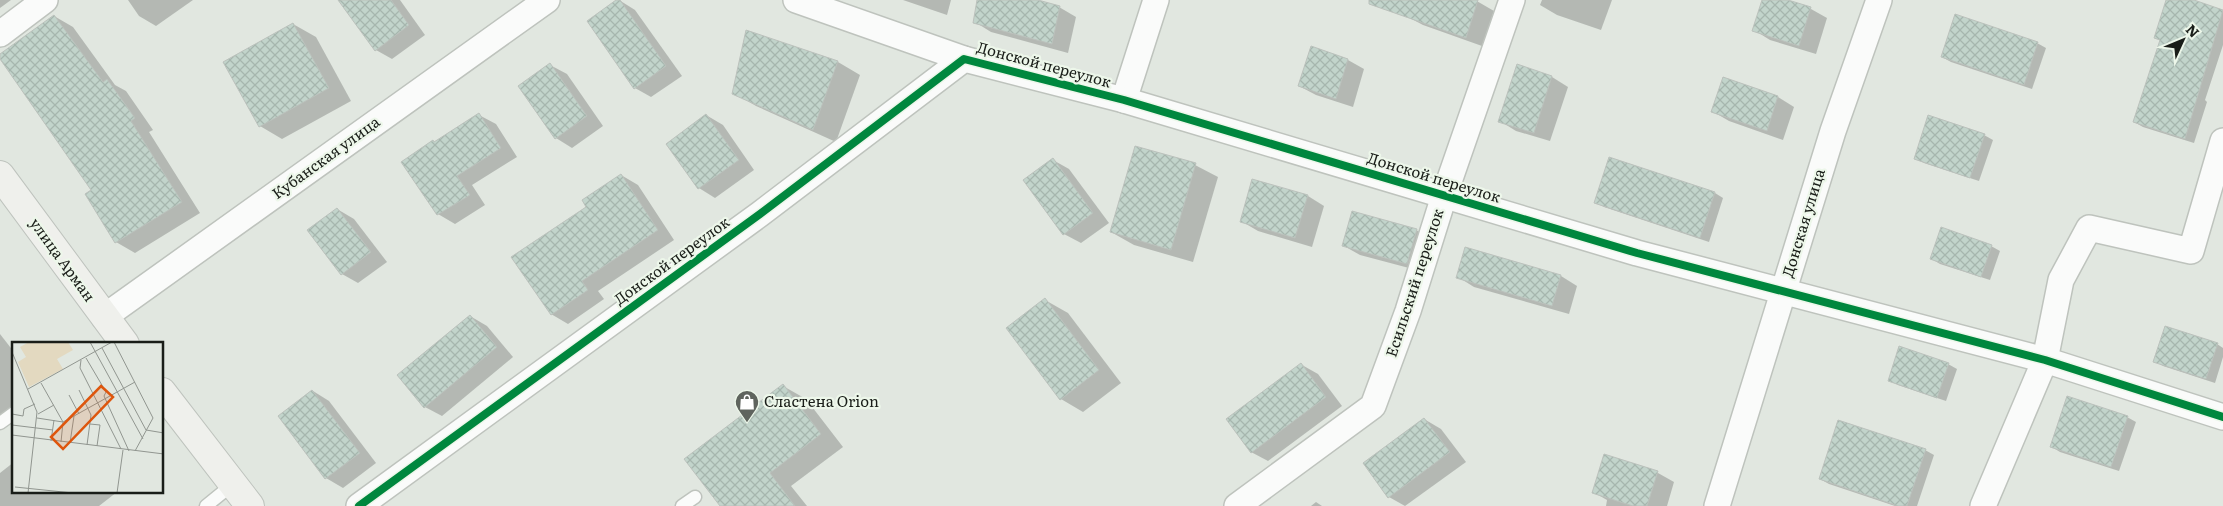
<svg xmlns="http://www.w3.org/2000/svg" width="2223" height="506" viewBox="0 0 2223 506" font-family="Literata,serif">
	<style>
		.shadow { fill: #0003 }
		.building { fill: url(#building-cross-hatch); stroke: #bbc1bc }
		.lines { fill: none; stroke-linecap: round; stroke-linejoin: round }
		.lane-casing { stroke: #bec3bd; stroke-width: 15 }
		.street-casing { stroke: #bec3bd; stroke-width: 28 }
		.secondary-casing { stroke: #bec3bd; stroke-width: 30 }
		.lane { stroke: #fafbfa; stroke-width: 12 }
		.street { stroke: #fafbfa; stroke-width: 25 }
		.secondary { stroke: #eff0ec; stroke-width: 28 }
		.cycleway-casing { stroke: #edf7ea; stroke-width: 11 }
		.cycleway { stroke: #00873e; stroke-width: 8 }
		.labels { text-anchor: middle; stroke-width: 4.5; stroke-linejoin: round; paint-order: stroke }
		.street-label { font-size: 15px; fill: #191d18; stroke: #edf7ea }
		.poi-label { font-size: 15px; fill: #191d18; stroke: #edf7ea; text-anchor: start }
		.inset-road { fill: none; stroke: #919690; stroke-width: 1 }
		.view { fill: #de560d; fill-opacity: 0.15; stroke: #de560d; stroke-width: 2.5 }
		.inset-edge { fill: none; stroke: #191d18; stroke-width: 2.5 }
	</style>
	<defs>
		<pattern id="building-cross-hatch" width="8" height="8" patternUnits="userSpaceOnUse" patternTransform="scale(1.25)"><rect width="8" height="8" fill="#c2d4cb"/><path d="M0 0l8 8M0 8l8-8" fill="none" stroke="#a6b6ae"/></pattern>
	</defs>
	<rect width="100%" height="100%" fill="#e1e7e0"/>
	<g class="shadow">
		<polygon points="0,0 11,0 0,8"/>
		<polygon points="128,0 193,0 156,26 139,16"/>
		<polygon points="339,0 400,0 425,35 392,59 376,50"/>
		<polygon points="619,0 635,10 682,76 651,97 635,88"/>
		<polygon points="903,0 951,0 947,15"/>
		<polygon points="978,0 1034,0 1059,7 1076,17 1068,53 991,32 975,22"/>
		<polygon points="1412,0 1475,0 1494,11 1482,46 1423,25 1406,16"/>
		<polygon points="1542,0 1612,0 1601,30 1557,15 1540,5"/>
		<polygon points="1763,0 1784,0 1811,9 1827,18 1816,54 1770,40 1754,30"/>
		<polygon points="2168,0 2190,0 2223,11 2223,45 2205,100 2207,102 2194,143 2143,127 2134,122 2161,41 2156,37"/>
		<polygon points="54,16 73,27 115,85 126,91 153,130 149,132 200,213 135,253 116,242 93,190 0,57"/>
		<polygon points="293,24 316,37 351,101 282,139 260,126"/>
		<polygon points="2037,43 2046,48 2032,89 1951,62 1942,57"/>
		<polygon points="1348,60 1364,69 1353,107 1316,95 1299,86"/>
		<polygon points="838,62 860,75 836,142 756,106 734,93"/>
		<polygon points="550,65 567,74 603,126 572,148 556,138"/>
		<polygon points="1518,66 1552,77 1568,87 1550,141 1516,131 1500,121"/>
		<polygon points="1724,78 1778,97 1794,107 1783,140 1729,121 1712,111"/>
		<polygon points="479,115 496,124 517,157 472,185 485,205 455,224 438,214 435,143"/>
		<polygon points="706,115 723,125 754,170 715,198 699,188"/>
		<polygon points="1984,135 1993,140 1979,181 1924,163 1915,158"/>
		<polygon points="1053,160 1069,169 1109,223 1081,243 1064,234"/>
		<polygon points="1195,165 1218,177 1193,262 1134,245 1111,232"/>
		<polygon points="621,175 638,185 674,240 598,291 604,299 568,324 551,314 587,207"/>
		<polygon points="1715,193 1723,198 1709,242 1604,207 1595,202"/>
		<polygon points="1308,196 1324,206 1312,247 1258,231 1241,221"/>
		<polygon points="337,209 354,219 387,262 358,283 342,274"/>
		<polygon points="1416,230 1433,239 1424,272 1360,255 1344,246"/>
		<polygon points="1991,246 2000,251 1990,280 1940,264 1932,259"/>
		<polygon points="1466,248 1561,276 1577,286 1569,314 1474,287 1458,277"/>
		<polygon points="1045,300 1068,313 1121,383 1083,412 1061,399"/>
		<polygon points="470,316 487,326 513,357 442,416 425,407"/>
		<polygon points="0,334 14,352 14,414 0,424"/>
		<polygon points="2217,344 2223,348 2223,357 2215,383 2163,366 2155,361"/>
		<polygon points="1948,364 1957,369 1946,401 1898,385 1890,380"/>
		<polygon points="1302,365 1318,374 1342,406 1268,461 1251,452"/>
		<polygon points="783,386 806,399 843,447 791,486 807,506 722,506"/>
		<polygon points="313,391 329,401 376,463 343,488 326,478"/>
		<polygon points="2127,417 2136,422 2119,471 2060,452 2052,447"/>
		<polygon points="1424,419 1441,429 1466,462 1405,506 1389,497"/>
		<polygon points="1925,450 1934,455 1917,506 1895,506 1829,484 1820,479"/>
		<polygon points="1604,456 1658,473 1674,482 1667,506 1606,506 1607,500 1593,492"/>
		<polygon points="14,462 14,492 117,492 99,506 0,506 0,473"/>
		<polygon points="1316,502 1322,506 1311,506"/>
	</g>
	<g class="building">
		<polygon points="338,0 391,0 409,25 375,51"/>
		<polygon points="616,0 620,0 666,66 634,89 587,21"/>
		<polygon points="977,0 1038,0 1060,6 1052,44 973,23"/>
		<polygon points="1369,0 1478,0 1466,38 1369,4"/>
		<polygon points="1762,0 1788,0 1811,7 1799,46 1752,31"/>
		<polygon points="2166,0 2194,0 2223,10 2185,139 2133,122 2160,40 2154,38"/>
		<polygon points="1955,14 2038,42 2024,85 1941,57"/>
		<polygon points="54,15 103,82 107,79 135,118 131,121 182,202 115,243 85,194 91,190 0,59 0,54"/>
		<polygon points="293,23 329,88 259,127 223,62"/>
		<polygon points="746,30 838,61 813,130 732,94"/>
		<polygon points="1311,46 1348,59 1336,99 1298,86"/>
		<polygon points="550,63 587,116 555,139 518,86"/>
		<polygon points="1517,64 1552,76 1534,133 1498,122"/>
		<polygon points="1723,77 1778,96 1767,131 1711,112"/>
		<polygon points="479,113 501,148 457,176 470,195 437,215 401,162 433,140 434,142"/>
		<polygon points="706,114 739,160 698,189 666,144"/>
		<polygon points="1928,115 1985,134 1970,178 1914,159"/>
		<polygon points="1135,146 1196,163 1171,250 1110,232"/>
		<polygon points="1609,157 1715,192 1700,238 1594,203"/>
		<polygon points="1053,158 1093,213 1063,235 1023,180"/>
		<polygon points="621,174 658,230 582,281 588,290 551,315 511,257 586,207 582,200"/>
		<polygon points="1252,179 1308,195 1295,238 1240,222"/>
		<polygon points="337,208 371,252 341,275 307,230"/>
		<polygon points="1352,211 1417,229 1407,264 1342,246"/>
		<polygon points="1941,227 1992,245 1981,277 1930,259"/>
		<polygon points="1465,247 1561,275 1552,306 1456,278"/>
		<polygon points="1045,298 1099,370 1060,400 1006,328"/>
		<polygon points="470,315 497,347 424,408 397,375"/>
		<polygon points="2165,326 2218,343 2206,379 2153,362"/>
		<polygon points="1899,346 1949,363 1937,398 1888,381"/>
		<polygon points="1301,363 1326,397 1251,453 1226,419"/>
		<polygon points="783,384 821,434 770,473 795,506 720,506 684,459"/>
		<polygon points="312,390 360,453 325,479 278,416"/>
		<polygon points="2067,396 2128,416 2111,467 2050,447"/>
		<polygon points="1424,418 1450,452 1388,498 1363,463"/>
		<polygon points="1838,420 1926,449 1907,506 1898,506 1819,479"/>
		<polygon points="1604,454 1658,471 1647,506 1633,506 1592,493"/>
	</g>
	<g class="lines">
		<g class="lane-casing">
			<g id="lane">
				<polyline points="0,423 14,413"/>
				<polyline points="206,506 233,484"/>
				<polyline points="682,506 695,497"/>
			</g>
		</g>
		<g class="street-casing">
			<g id="street">
				<polyline points="796,0 964,59"/>
				<polyline points="0,34 45,0"/>
				<polyline points="1124,100 1156,0"/>
				<polyline points="104,317 547,0"/>
				<polyline points="359,506 760,214 964,59 1124,100 1637,253 2045,360 2223,417"/>
				<polyline points="1237,506 1373,406 1408,311 1444,196 1512,0"/>
				<polyline points="1717,506 1833,131 1879,0"/>
				<polyline points="1983,506 2045,360 2061,280 2089,228 2191,251 2223,141"/>
			</g>
		</g>
		<g class="secondary-casing">
			<g id="secondary">
				<polyline points="0,175 125,344"/>
				<polyline points="162,392 250,506"/>
			</g>
		</g>
		<use href="#lane" class="lane"/>
		<use href="#street" class="street"/>
		<use href="#secondary" class="secondary"/>
		<g class="cycleway-casing">
			<polyline id="cycleway" points="359,506 760,214 964,59 1124,100 1637,253 2045,360 2223,417"/>
		</g>
		<use href="#cycleway" class="cycleway"/>
	</g>
	<defs>
		<g id="shop-pin" transform="scale(1.25)"><path d="M0 17L-7.5 6A9.5 9.5 0 1 1 7.5 6Z" fill="#5f645e" stroke="#edf7ea"/><path d="M-5-2.5h2.3a2.7 3.5 0 0 1 5.4 0H5L5.5 6h-11ZM-1.5-2.5h3a1.5 2.3 0 0 0-3 0Z" fill="#fff"/></g>
	</defs>
	<g fill-rule="evenodd">
		<use href="#shop-pin" x="747" y="402"/>
	</g>
	<g class="labels">
		<g class="street-label">
			<text transform="translate(1044 65) rotate(15)" y="5">Донской переулок</text>
			<text transform="translate(326 158) rotate(-36)" y="5">Кубанская улица</text>
			<text transform="translate(1434 178) rotate(17)" y="5">Донской переулок</text>
			<text transform="translate(1804 223) rotate(-73)" y="5">Донская улица</text>
			<text transform="translate(62 260) rotate(54)" y="5">улица Арман</text>
			<text transform="translate(672 261) rotate(-36)" y="5">Донской переулок</text>
			<text transform="translate(1415 283) rotate(-72)" y="5">Есильский переулок</text>
		</g>
		<g class="poi-label">
			<text x="764" y="407">Сластена Orion</text>
		</g>
	</g>
	<g transform="translate(12 342)">
		<rect width="151" height="151" fill="#e1e7e0"/>
		<path d="M17 0H56L61 8 45 17 51 27 17 45 6 20 14 15 8 5Z" fill="#e3d9c0"/>
		<path class="inset-road" d="M78 0 131 97M102 0 141 76M90 6 134 88M0 10 25 70 16 151M74 16 94 50 92 54 117 109M69 18 68 26 109 107M29 41 51 80 49 100M16 47 100 0M67 48 79 73 75 103M57 53 67 72M0 72 11 74 12 67 23 62M26 72 42 63M25 76 51 80 62 74M78 82 88 83 85 104M0 83 41 88M134 88 152 91M0 93 152 112M39 99 42 78M58 101 62 74 123 40M123 109 141 76M3 145 61 151M105 151 111 108"/>
		<path class="view" d="M89 44 101 55 51 107 39 95Z"/>
		<rect width="151" height="151" class="inset-edge"/>
	</g>
	<g transform="translate(2183 40) rotate(46)" stroke="#edf7ea" stroke-width="4" paint-order="stroke">
	<path d="M0-4L9 19L0 12L-9 19Z" fill="#191d18"/>
	<text y="-8" font-size="14" font-weight="bold" text-anchor="middle" fill="#191d18">N</text>
	</g>
</svg>
